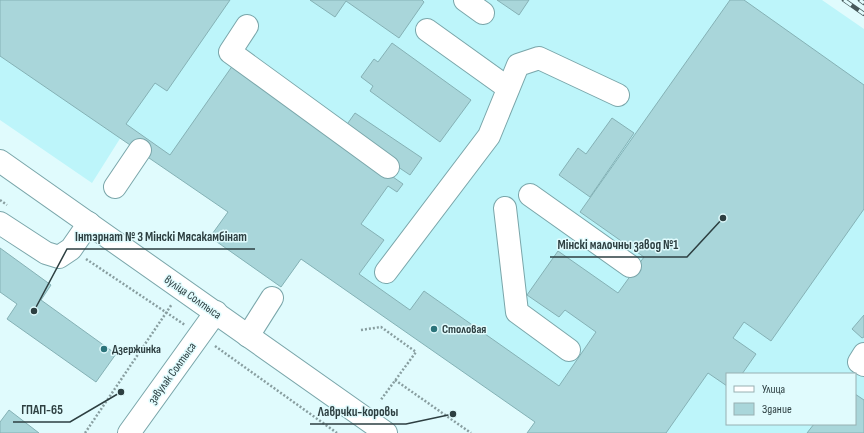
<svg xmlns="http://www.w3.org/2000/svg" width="864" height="433" viewBox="0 0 864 433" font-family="'Sofia Sans Condensed',sans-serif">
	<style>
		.built { fill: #bdf5fa; fill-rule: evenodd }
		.building { fill: #a9d6da; stroke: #85b1b5 }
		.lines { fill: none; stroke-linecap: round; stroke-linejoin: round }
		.minor-casing { stroke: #7aa6aa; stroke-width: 24 }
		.path { stroke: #889ea0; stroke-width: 2.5; stroke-dasharray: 2 2; stroke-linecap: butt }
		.minor { stroke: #fff; stroke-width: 22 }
		.rail-casing { stroke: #46595b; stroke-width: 4.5 }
		.rail { stroke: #e0fbfd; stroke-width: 3; stroke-dasharray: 9; stroke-linecap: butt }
		.poi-dot { fill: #2b747b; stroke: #e0fbfd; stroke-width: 1.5 }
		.labels { text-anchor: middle; stroke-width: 3; stroke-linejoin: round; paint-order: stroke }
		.street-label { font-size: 12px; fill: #2d3f41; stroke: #e0fbfd }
		.poi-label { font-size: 12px; font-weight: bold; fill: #2d3f41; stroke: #e0fbfd; text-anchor: start }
		.leader { fill: none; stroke: #2d3f41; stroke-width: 1.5 }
		.callout-dot { fill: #2d3f41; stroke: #e0fbfd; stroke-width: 1.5 }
		.callout-label { font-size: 13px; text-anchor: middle; font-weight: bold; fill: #2d3f41; stroke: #e0fbfd; stroke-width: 3; stroke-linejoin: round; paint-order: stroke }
	</style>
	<rect width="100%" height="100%" fill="#e0fbfd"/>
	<path class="built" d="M0 0H822L864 29V433H527L535 422 301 259 281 287 210 237 228 212 121 137 92 183 0 120ZM727 374H855V424H727Z"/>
	<g class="building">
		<polygon points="0,0 230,0 167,91 155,83 126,124 170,155 233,65 403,184 397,192 388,186 361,224 384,240 359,274 410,310 424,291 559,386 596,332 565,310 559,317 527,295 558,251 618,293 644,257 580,212 730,0 744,0 864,85 864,209 771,341 744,322 733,338 756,354 742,374 727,374 727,386 708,373 666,433 527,433 535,422 301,259 281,287 210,237 228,212 0,56"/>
		<polygon points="310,0 422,0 424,2 399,38 346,1 335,17"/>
		<polygon points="497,0 529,0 519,15"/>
		<polygon points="392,43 471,100 440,142 370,91 373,86 361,77 374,59 378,62"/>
		<polygon points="355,113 422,158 410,175 343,130"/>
		<polygon points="612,118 634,133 590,197 559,175 578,148 586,154"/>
		<polygon points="0,248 51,285 41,300 116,354 96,382 7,319 17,304 0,292"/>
		<polygon points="864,315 864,337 862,338 852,329"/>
		<polygon points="855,394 864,400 864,433 807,433 814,424 855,424"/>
		<polygon points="9,410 39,433 0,433 0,422"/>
	</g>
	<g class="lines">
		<g class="minor-casing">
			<g id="minor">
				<polyline points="465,0 483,13"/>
				<polyline points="247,26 230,52 388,167"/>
				<polyline points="427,30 508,88"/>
				<polyline points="0,161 386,433"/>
				<polyline points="115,187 140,150"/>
				<polyline points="530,195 630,266"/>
				<polyline points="505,208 517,312 569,350"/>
				<polyline points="0,223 46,253 59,257 71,249 89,223"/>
				<polyline points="386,272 489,136 518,65 539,58 618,95"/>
				<polyline points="248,336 272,298"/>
				<polyline points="864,354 859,362 864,365"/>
				<polyline points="129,433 216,312"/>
			</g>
		</g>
		<g class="path">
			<polyline points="0,200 7,205"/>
			<polyline points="86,259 185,325"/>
			<polyline points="361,330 381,327 416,352 380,401"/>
			<polyline points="215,346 337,433"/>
			<polyline points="395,380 471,433"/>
			<polyline points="85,433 172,304"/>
		</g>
		<use href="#minor" class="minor"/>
		<g class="rail-casing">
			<g id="rail">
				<polyline points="844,0 864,14"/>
				<polyline points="860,0 864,3"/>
			</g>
		</g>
		<use href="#rail" class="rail"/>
	</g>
	<g class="poi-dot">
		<circle cx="434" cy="329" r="4"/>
		<circle cx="104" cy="349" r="4"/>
	</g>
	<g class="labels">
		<g class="street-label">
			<text transform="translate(193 297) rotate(35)" y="4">вуліца Солтыса</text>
			<text transform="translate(172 373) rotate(-54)" y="4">завулак Солтыса</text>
		</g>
		<g class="poi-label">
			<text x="442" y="333">Столовая</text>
			<text x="112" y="353">Дзержинка</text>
		</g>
	</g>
	<path class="leader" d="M34 311L67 249H255M723 218L687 257H550M121 392L70 422H13M453 414L406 424H310"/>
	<g class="callout-dot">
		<circle cx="34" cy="311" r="4"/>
		<circle cx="723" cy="218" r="4"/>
		<circle cx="121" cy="392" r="4"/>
		<circle cx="453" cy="414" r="4"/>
	</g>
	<g class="callout-label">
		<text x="161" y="241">Інтэрнат № 3 Мінскі Мясакамбінат</text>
		<text x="618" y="249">Мінскі малочны завод №1</text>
		<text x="42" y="414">ГПАП-65</text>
		<text x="358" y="416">Лаврчки-коровы</text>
	</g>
	<rect x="726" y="373" width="130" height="52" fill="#e0fbfd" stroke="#98b0b2"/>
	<rect x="734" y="386" width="20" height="6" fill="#ffffff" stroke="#98b0b2"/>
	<text x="762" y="393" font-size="12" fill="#2d3f41">Улица</text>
	<rect x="734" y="403" width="20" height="12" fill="#a9d6da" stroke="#98b0b2"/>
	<text x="762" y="413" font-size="12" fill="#2d3f41">Здание</text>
</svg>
